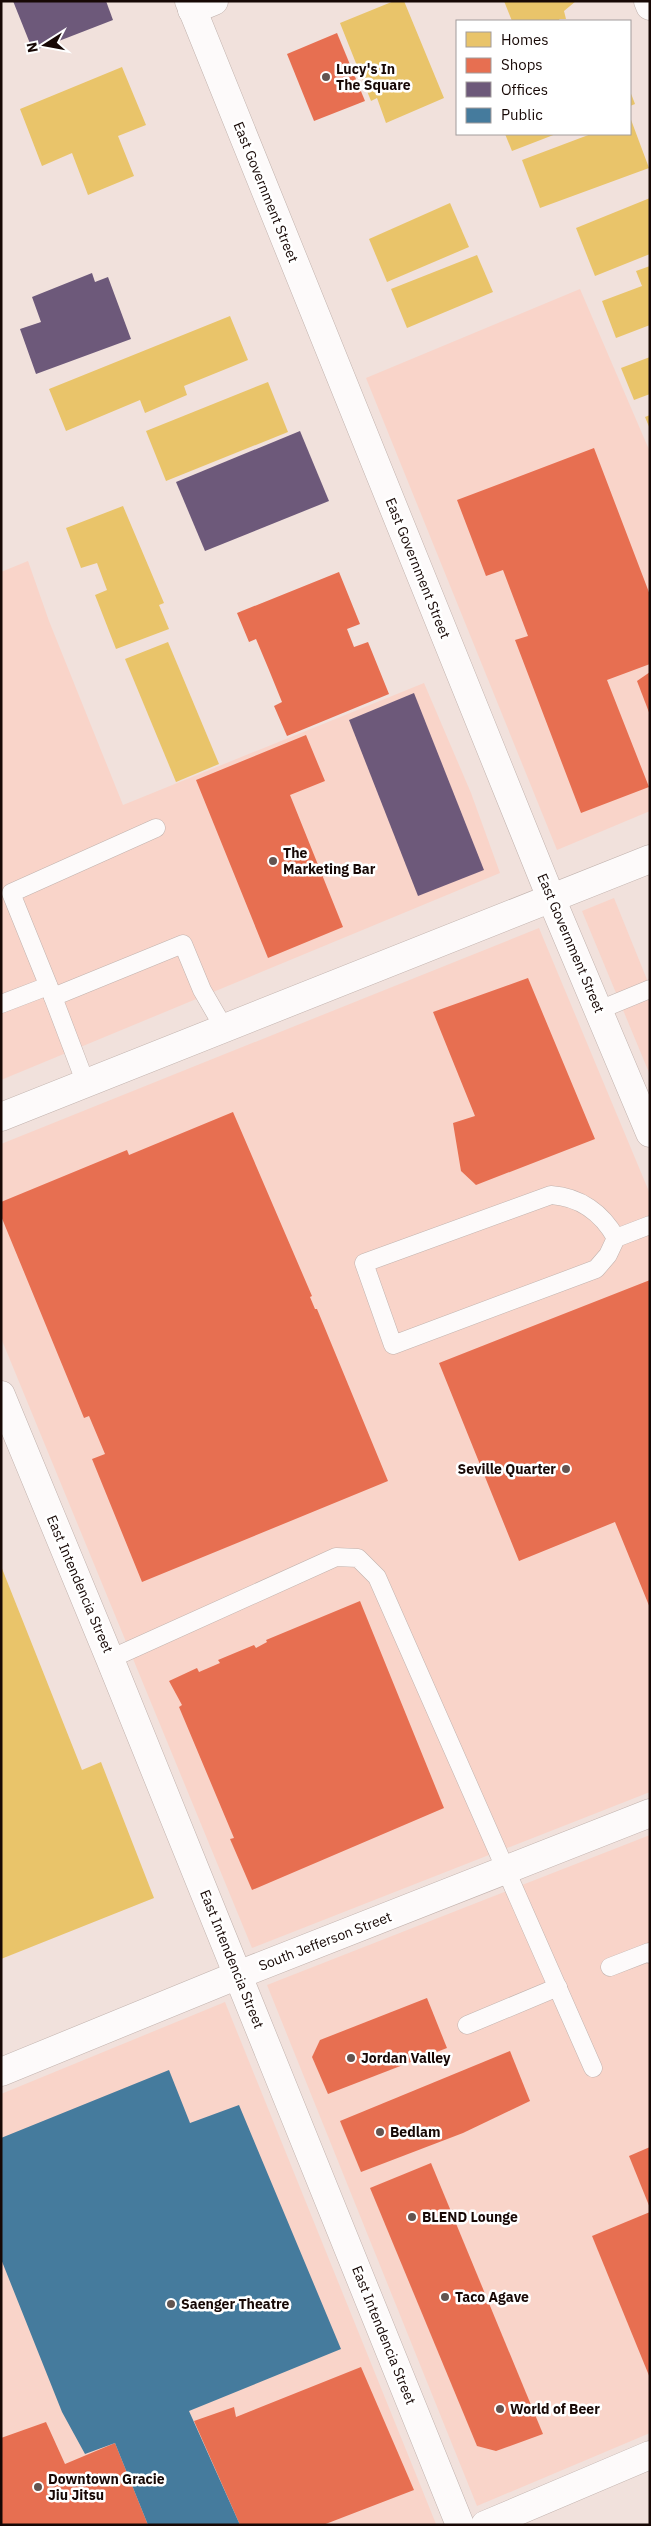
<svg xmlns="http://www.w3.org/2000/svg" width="651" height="2526" viewBox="0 0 651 2526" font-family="'IBM Plex Sans',sans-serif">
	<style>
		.built { fill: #f9d4c9 }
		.homes { fill: #e9c46a }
		.shops { fill: #e76f51 }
		.offices { fill: #6d597a }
		.public { fill: #457b9d }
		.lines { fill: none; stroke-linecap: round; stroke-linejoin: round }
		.service-casing { stroke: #c1b2ad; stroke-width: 19 }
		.minor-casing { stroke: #c1b2ad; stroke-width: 29 }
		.tertiary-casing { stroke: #c1b2ad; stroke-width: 29 }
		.secondary-casing { stroke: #c1b2ad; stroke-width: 29 }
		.service { stroke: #fdfafa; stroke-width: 18 }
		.minor { stroke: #fdfafa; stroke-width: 28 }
		.tertiary { stroke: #fdfafa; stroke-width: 28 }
		.secondary { stroke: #fdfafa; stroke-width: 28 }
		.poi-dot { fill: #635450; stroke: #fff; stroke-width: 2 }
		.labels { text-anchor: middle; stroke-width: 5; stroke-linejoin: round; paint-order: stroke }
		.poi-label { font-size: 14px; font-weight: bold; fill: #170805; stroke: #fff; text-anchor: start }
		.street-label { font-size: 14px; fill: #170805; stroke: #fff }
	</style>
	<rect width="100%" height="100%" fill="#f1e1dc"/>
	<g class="built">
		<polygon points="580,289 650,452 650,811 557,850 366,378"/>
		<polygon points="28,561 49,621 123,805 424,683 471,793 500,873 1,1080 1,572"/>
		<polygon points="614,898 650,987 650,1075 582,911"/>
		<polygon points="539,928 650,1194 650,1792 252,1948 1,1338 1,1144"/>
		<polygon points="650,1835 650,2433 477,2506 267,1985"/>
		<polygon points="225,2002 436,2524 1,2525 1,2094"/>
	</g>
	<g class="homes">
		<polygon points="394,1 404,1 444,98 386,123 377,98 371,101 340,23"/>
		<polygon points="504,1 576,1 564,11 566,19 559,19 560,21 512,21"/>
		<polygon points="122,67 146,125 118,136 134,176 88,195 72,153 42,166 20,109"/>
		<polygon points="630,91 635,104 630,106"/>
		<polygon points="630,117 649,168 540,208 522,160 591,134 630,134"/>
		<polygon points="505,134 556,134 512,151"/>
		<polygon points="650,198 650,254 595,276 576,228"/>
		<polygon points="450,203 469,247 387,282 369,239"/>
		<polygon points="477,255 493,292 407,328 391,289"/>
		<polygon points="650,266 650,325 616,338 602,301 642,286 636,271"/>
		<polygon points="230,316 248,360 184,386 187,395 145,413 140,400 66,431 49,389"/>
		<polygon points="650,357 650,394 634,400 621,368"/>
		<polygon points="268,382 288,432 166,481 146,431"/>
		<polygon points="650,415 650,429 645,417"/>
		<polygon points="123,506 164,603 159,605 169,629 116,649 95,595 107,590 97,563 81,568 66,528"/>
		<polygon points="168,642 219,764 176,782 125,659"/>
		<polygon points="1,1566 82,1770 101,1762 154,1898 1,1959"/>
	</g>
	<g class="shops">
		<polygon points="337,33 365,101 314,121 287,54"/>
		<polygon points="594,448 650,595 650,664 607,680 649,787 581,813 515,640 528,636 503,570 486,576 457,500"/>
		<polygon points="339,572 360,624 347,629 354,647 368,642 389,694 287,736 274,706 282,702 269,670 256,639 249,642 237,613"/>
		<polygon points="650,672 650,715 637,681"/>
		<polygon points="306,735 325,781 290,795 343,927 268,958 196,780"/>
		<polygon points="528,978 595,1139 476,1185 461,1171 453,1123 475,1116 433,1012"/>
		<polygon points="233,1112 312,1296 310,1297 315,1309 317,1309 388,1481 142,1582 92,1459 105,1454 89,1416 84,1418 1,1216 1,1202 127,1150 129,1155"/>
		<polygon points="650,1280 650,1608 615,1522 519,1561 439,1363"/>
		<polygon points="360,1601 444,1808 252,1890 230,1839 234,1838 179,1707 182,1705 169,1681 197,1668 199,1672 220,1663 218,1660 254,1645 256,1648 267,1642 266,1640"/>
		<polygon points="427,1998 447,2048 328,2094 312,2057 320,2040"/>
		<polygon points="510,2051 530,2101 463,2133 361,2172 340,2121"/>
		<polygon points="650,2147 650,2208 629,2156"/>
		<polygon points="431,2163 543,2434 496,2451 477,2446 370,2188"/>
		<polygon points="650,2212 650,2378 592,2236"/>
		<polygon points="361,2367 414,2490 323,2525 240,2525 194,2421 234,2407 236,2417"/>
		<polygon points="46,2422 65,2464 115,2443 148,2525 1,2525 1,2438"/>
	</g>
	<g class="offices">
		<polygon points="13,1 106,1 113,20 33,51"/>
		<polygon points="92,273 95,282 108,277 131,339 36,374 20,329 41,322 32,297"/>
		<polygon points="300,431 329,501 205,551 176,482"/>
		<polygon points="414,693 484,870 418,896 349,720"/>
	</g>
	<polygon class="public" points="169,2070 190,2123 239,2105 341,2349 189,2411 240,2525 148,2525 115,2443 85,2454 62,2412 1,2259 1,2138"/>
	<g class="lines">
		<g class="service-casing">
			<g id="service">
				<polyline points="53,997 11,893 156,828"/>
				<polyline points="1,1004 48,986"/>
				<polyline points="599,1010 650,989"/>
				<polyline points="86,1084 53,997 183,944 202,990 224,1028"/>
				<path d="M616 1238C602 1213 580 1197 551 1195L364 1263 393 1345 596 1269 608 1255 616 1238 650 1225"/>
				<polyline points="110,1659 336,1557 358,1558 377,1577 593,2068"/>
				<polyline points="610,1967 649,1952 650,1954"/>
				<polyline points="467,2025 558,1987"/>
			</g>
		</g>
		<g class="minor-casing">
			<g id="minor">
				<polyline points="648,1 650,6"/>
				<polyline points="192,10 214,1"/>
				<polyline points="1,1395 110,1659 460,2525"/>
				<polyline points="1,2072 238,1975 650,1813"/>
			</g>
		</g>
		<g class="tertiary-casing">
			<g id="tertiary">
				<polyline points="189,1 551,898 650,1133"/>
				<polyline points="1,1117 650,859"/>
			</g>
		</g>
		<g class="secondary-casing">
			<polyline id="secondary" points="485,2525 650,2455"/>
		</g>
		<use href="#service" class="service"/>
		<use href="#minor" class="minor"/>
		<use href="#tertiary" class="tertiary"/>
		<use href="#secondary" class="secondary"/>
	</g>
	<g class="poi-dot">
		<circle cx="326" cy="77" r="5"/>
		<circle cx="273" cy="861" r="5"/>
		<circle cx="566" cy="1469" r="5"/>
		<circle cx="351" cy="2058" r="5"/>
		<circle cx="380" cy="2132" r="5"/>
		<circle cx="412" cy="2217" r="5"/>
		<circle cx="445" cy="2297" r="5"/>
		<circle cx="171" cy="2304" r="5"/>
		<circle cx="500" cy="2409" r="5"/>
		<circle cx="38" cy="2487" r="5"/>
	</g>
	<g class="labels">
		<g class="poi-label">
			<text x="336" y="74">Lucy's In<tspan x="336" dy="16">The Square</tspan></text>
			<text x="283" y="858">The<tspan x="283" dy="16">Marketing Bar</tspan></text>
			<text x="556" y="1474" text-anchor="end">Seville Quarter</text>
			<text x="361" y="2063">Jordan Valley</text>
			<text x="390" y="2137">Bedlam</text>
			<text x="422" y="2222">BLEND Lounge</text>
			<text x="455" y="2302">Taco Agave</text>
			<text x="181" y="2309">Saenger Theatre</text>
			<text x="510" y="2414">World of Beer</text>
			<text x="48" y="2484">Downtown Gracie<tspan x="48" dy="16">Jiu Jitsu</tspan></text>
		</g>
		<g class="street-label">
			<text transform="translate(266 192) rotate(68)" y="5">East Government Street</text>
			<text transform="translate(418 568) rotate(68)" y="5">East Government Street</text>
			<text transform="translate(571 943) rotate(67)" y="5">East Government Street</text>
			<text transform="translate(80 1584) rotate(67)" y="5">East Intendencia Street</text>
			<text transform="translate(325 1941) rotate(-21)" y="5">South Jefferson Street</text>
			<text transform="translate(232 1959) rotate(68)" y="5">East Intendencia Street</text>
			<text transform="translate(384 2335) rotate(68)" y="5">East Intendencia Street</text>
		</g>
	</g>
	<rect width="651" height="2526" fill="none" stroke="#170805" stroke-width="5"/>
	<rect x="456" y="20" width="175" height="115" fill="#ffffff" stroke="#a29c9b"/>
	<rect x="466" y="32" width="25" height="15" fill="#e9c46a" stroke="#a29c9b"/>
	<text x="501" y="45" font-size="15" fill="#170805">Homes</text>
	<rect x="466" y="58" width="25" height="15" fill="#e76f51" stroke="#a29c9b"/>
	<text x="501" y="70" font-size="15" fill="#170805">Shops</text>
	<rect x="466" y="82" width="25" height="15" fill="#6d597a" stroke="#a29c9b"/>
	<text x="501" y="95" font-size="15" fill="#170805">Offices</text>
	<rect x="466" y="108" width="25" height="15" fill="#457b9d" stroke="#a29c9b"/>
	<text x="501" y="120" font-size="15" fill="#170805">Public</text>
	<g transform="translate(45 45) rotate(259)" stroke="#ffffff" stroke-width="4" paint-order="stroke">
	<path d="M0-4L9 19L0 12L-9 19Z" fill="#170805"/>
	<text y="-8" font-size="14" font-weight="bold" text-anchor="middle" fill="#170805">N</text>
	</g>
</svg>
